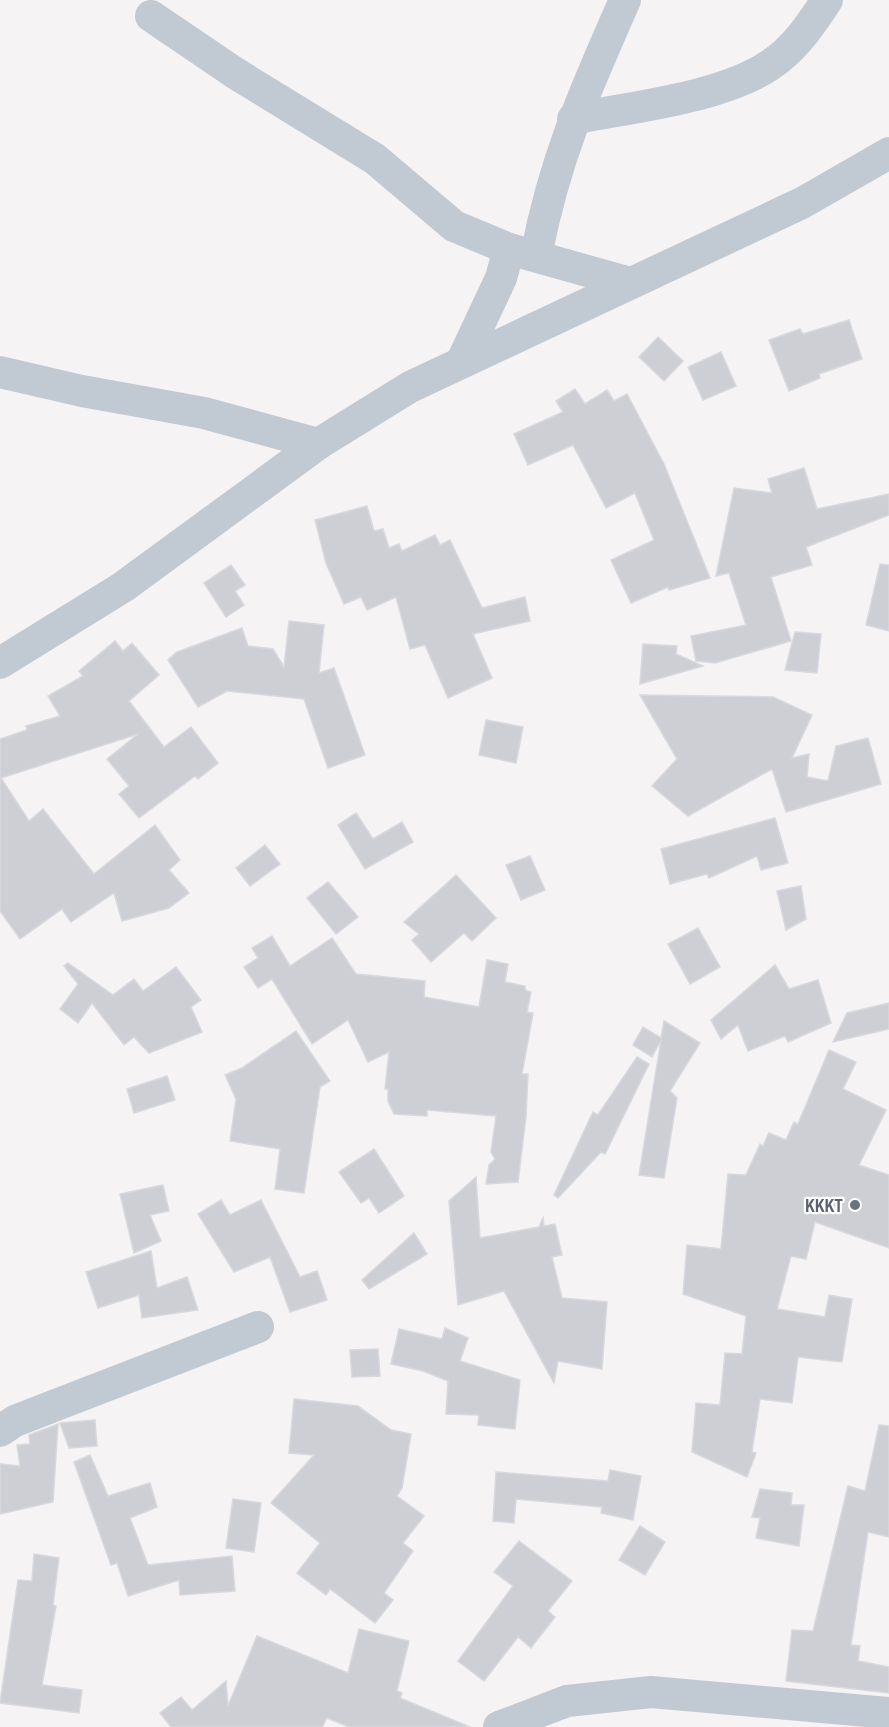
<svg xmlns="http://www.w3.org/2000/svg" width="889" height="1727" viewBox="0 0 889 1727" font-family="'Sofia Sans Condensed',sans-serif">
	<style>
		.building { fill: #cdcfd5; stroke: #d7d9de; stroke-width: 1.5 }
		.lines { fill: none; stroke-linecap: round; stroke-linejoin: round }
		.minor { stroke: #c1cad2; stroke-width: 32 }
		.worship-dot { fill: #6b7280; stroke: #fff; stroke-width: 2 }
		.labels { text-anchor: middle; stroke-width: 4.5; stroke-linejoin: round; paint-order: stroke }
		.worship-label { font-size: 20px; font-weight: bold; fill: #5b616d; stroke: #fff; text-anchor: end }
	</style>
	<rect width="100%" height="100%" fill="#f5f3f3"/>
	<g class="building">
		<polygon points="849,320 862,359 819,374 820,378 789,391 769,340 800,329 803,334"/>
		<polygon points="658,337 683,361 664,381 639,357"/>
		<polygon points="721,352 736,386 703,400 688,367"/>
		<polygon points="575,389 585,404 607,390 614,401 627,394 664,464 710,578 669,590 668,587 631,603 611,560 654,540 635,493 606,508 573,445 528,465 514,434 563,412 556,401"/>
		<polygon points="804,468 817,509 889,494 889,515 806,547 812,565 771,577 791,641 715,663 696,661 691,636 746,625 729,573 716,576 734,488 772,493 768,479"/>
		<polygon points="367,506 374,531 383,529 389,548 399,544 402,551 435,535 440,545 450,540 482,608 525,597 530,621 473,634 492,678 448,698 425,645 410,649 396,597 367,610 361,597 344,604 326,563 315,520"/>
		<polygon points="880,564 889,565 889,631 866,625"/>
		<polygon points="231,565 245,585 235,591 244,605 226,617 204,583"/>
		<polygon points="289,621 324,625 319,673 334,668 365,755 328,768 304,699 227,691 198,707 168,660 177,652 242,628 248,646 273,649 284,667"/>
		<polygon points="795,632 821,634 817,673 785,670"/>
		<polygon points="115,641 123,651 132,643 159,675 129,701 164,747 191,727 218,763 198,779 195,776 139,818 119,794 129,786 107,759 138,734 1,778 29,821 43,809 94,874 155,825 180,860 169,870 189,893 169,908 122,921 114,893 71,922 62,909 20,939 0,911 0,739 27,730 26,726 60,716 48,696 83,676 79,671"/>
		<polygon points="643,644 677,646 676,654 703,666 640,684"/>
		<polygon points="640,695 773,697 812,715 792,758 809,754 807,777 828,781 836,746 868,738 881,784 786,812 772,769 688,816 652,786 677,759"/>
		<polygon points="486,720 523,727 516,763 479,755"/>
		<polygon points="356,813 373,839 402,822 413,842 365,869 338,825"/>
		<polygon points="775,818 788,863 761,870 757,856 709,878 707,874 670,884 661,849"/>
		<polygon points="265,845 280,864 250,886 236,868"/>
		<polygon points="530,856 545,890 521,900 506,865"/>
		<polygon points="456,875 496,918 472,941 464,933 431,962 412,940 419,934 404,922"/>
		<polygon points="328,882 358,917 336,934 307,898"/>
		<polygon points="801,886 806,919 786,930 777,891"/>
		<polygon points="698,928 720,967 690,984 668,944"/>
		<polygon points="272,936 290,966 332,938 356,974 425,981 424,997 479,1007 487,960 508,964 505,982 525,986 525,990 531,992 527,1012 533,1013 522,1074 528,1074 526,1117 518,1182 486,1184 489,1165 495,1159 491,1152 496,1116 427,1110 427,1116 394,1114 388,1101 388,1089 385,1089 389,1052 368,1062 348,1020 312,1044 272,979 258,988 244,967 258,958 252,948"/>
		<polygon points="68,963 113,995 134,979 143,991 176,967 201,1000 191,1007 202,1032 149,1053 134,1037 124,1045 92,1003 78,1023 60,1009 78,984 64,966"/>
		<polygon points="775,965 789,989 818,980 831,1023 788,1042 785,1036 748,1051 738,1025 721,1039 711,1020"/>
		<polygon points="889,1003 889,1029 833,1042 847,1013"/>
		<polygon points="664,1021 700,1043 670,1091 677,1098 664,1178 639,1175 661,1040 652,1057 633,1045 643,1027 661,1038"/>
		<polygon points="296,1031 330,1081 320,1087 304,1193 275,1189 280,1149 230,1141 236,1099 225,1075 242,1068"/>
		<polygon points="829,1050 856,1062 843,1089 886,1110 859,1165 889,1175 889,1248 815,1222 806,1259 791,1256 777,1309 825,1317 829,1295 852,1299 842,1362 798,1357 792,1403 760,1399 752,1452 756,1453 747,1477 692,1452 696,1403 720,1405 725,1353 742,1354 746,1316 683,1294 687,1245 721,1249 728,1174 746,1175 760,1144 763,1146 769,1133 786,1140 794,1122 798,1124"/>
		<polygon points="637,1057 649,1064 605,1154 601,1152 558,1198 554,1195 593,1112 598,1115"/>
		<polygon points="167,1076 175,1100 134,1113 127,1089"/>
		<polygon points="374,1149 404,1196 379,1213 369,1198 361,1203 339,1172"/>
		<polygon points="476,1177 480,1238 539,1227 543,1218 544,1226 555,1224 562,1255 552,1257 562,1298 607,1302 602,1369 558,1361 554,1383 504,1291 458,1305 449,1201"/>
		<polygon points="163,1185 169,1211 150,1215 161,1241 134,1253 120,1194"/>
		<polygon points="221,1200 230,1215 261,1200 300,1277 317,1271 327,1300 290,1312 270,1257 234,1272 198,1214"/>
		<polygon points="414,1233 427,1254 369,1289 362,1280"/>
		<polygon points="151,1251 157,1288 187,1277 198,1310 142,1318 139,1295 98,1308 86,1272"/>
		<polygon points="445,1328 468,1338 460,1361 520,1380 515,1429 478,1425 479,1415 446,1414 448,1381 423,1371 391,1364 399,1329 442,1339"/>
		<polygon points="378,1349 380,1376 352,1377 350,1350"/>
		<polygon points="294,1399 358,1406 391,1430 411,1434 402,1488 397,1496 424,1516 403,1543 413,1551 384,1593 393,1600 375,1623 330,1589 326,1595 297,1573 320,1543 271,1503 314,1455 289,1453"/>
		<polygon points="95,1420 97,1446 69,1448 60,1423"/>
		<polygon points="58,1424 53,1502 0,1514 0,1464 20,1466 17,1445 30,1444 29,1435"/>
		<polygon points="879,1425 889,1426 889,1537 868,1532 851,1645 860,1646 858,1661 889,1667 889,1693 786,1681 792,1630 813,1631 848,1486 865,1491"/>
		<polygon points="90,1455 108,1496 150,1483 157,1507 130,1518 148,1565 232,1556 235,1591 180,1595 179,1580 128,1596 117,1563 111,1565 74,1462"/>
		<polygon points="610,1470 641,1476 633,1520 601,1513 602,1507 516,1499 514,1523 493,1521 496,1472 608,1481"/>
		<polygon points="760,1489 792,1493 791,1505 804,1505 799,1546 756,1538 760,1518 752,1517"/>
		<polygon points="233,1499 261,1503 254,1552 226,1548"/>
		<polygon points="640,1526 665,1542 645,1575 619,1560"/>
		<polygon points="519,1541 572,1581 548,1611 555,1617 531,1648 518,1637 484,1681 458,1661 513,1586 494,1572"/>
		<polygon points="34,1554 59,1558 53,1605 56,1606 42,1685 82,1690 79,1713 0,1703 18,1580 32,1581"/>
		<polygon points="359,1629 409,1641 397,1691 402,1693 400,1698 470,1727 349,1727 327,1718 322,1727 171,1727 160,1713 181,1697 192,1710 226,1681 228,1706 257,1636 348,1673"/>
	</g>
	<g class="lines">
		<g class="minor">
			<polyline points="151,16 235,73 375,159 454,226 509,249 630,283"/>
			<path d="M573 119C630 107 722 98 770 65 795 49 811 24 827 0"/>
			<path d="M536 256C554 160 586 88 625 0"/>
			<polyline points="462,361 501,278 509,249"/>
			<polyline points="0,372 82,391 204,413 318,444"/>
			<polyline points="0,663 123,587 318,444 410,387 802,203 889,153"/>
			<polyline points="0,1431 15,1421 69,1400 258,1327"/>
			<polyline points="499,1727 567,1701 651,1692 889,1713"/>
		</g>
	</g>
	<circle class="worship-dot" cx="855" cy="1205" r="6"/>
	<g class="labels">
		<g class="worship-label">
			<text x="843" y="1212">KKKT</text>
		</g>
	</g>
</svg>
